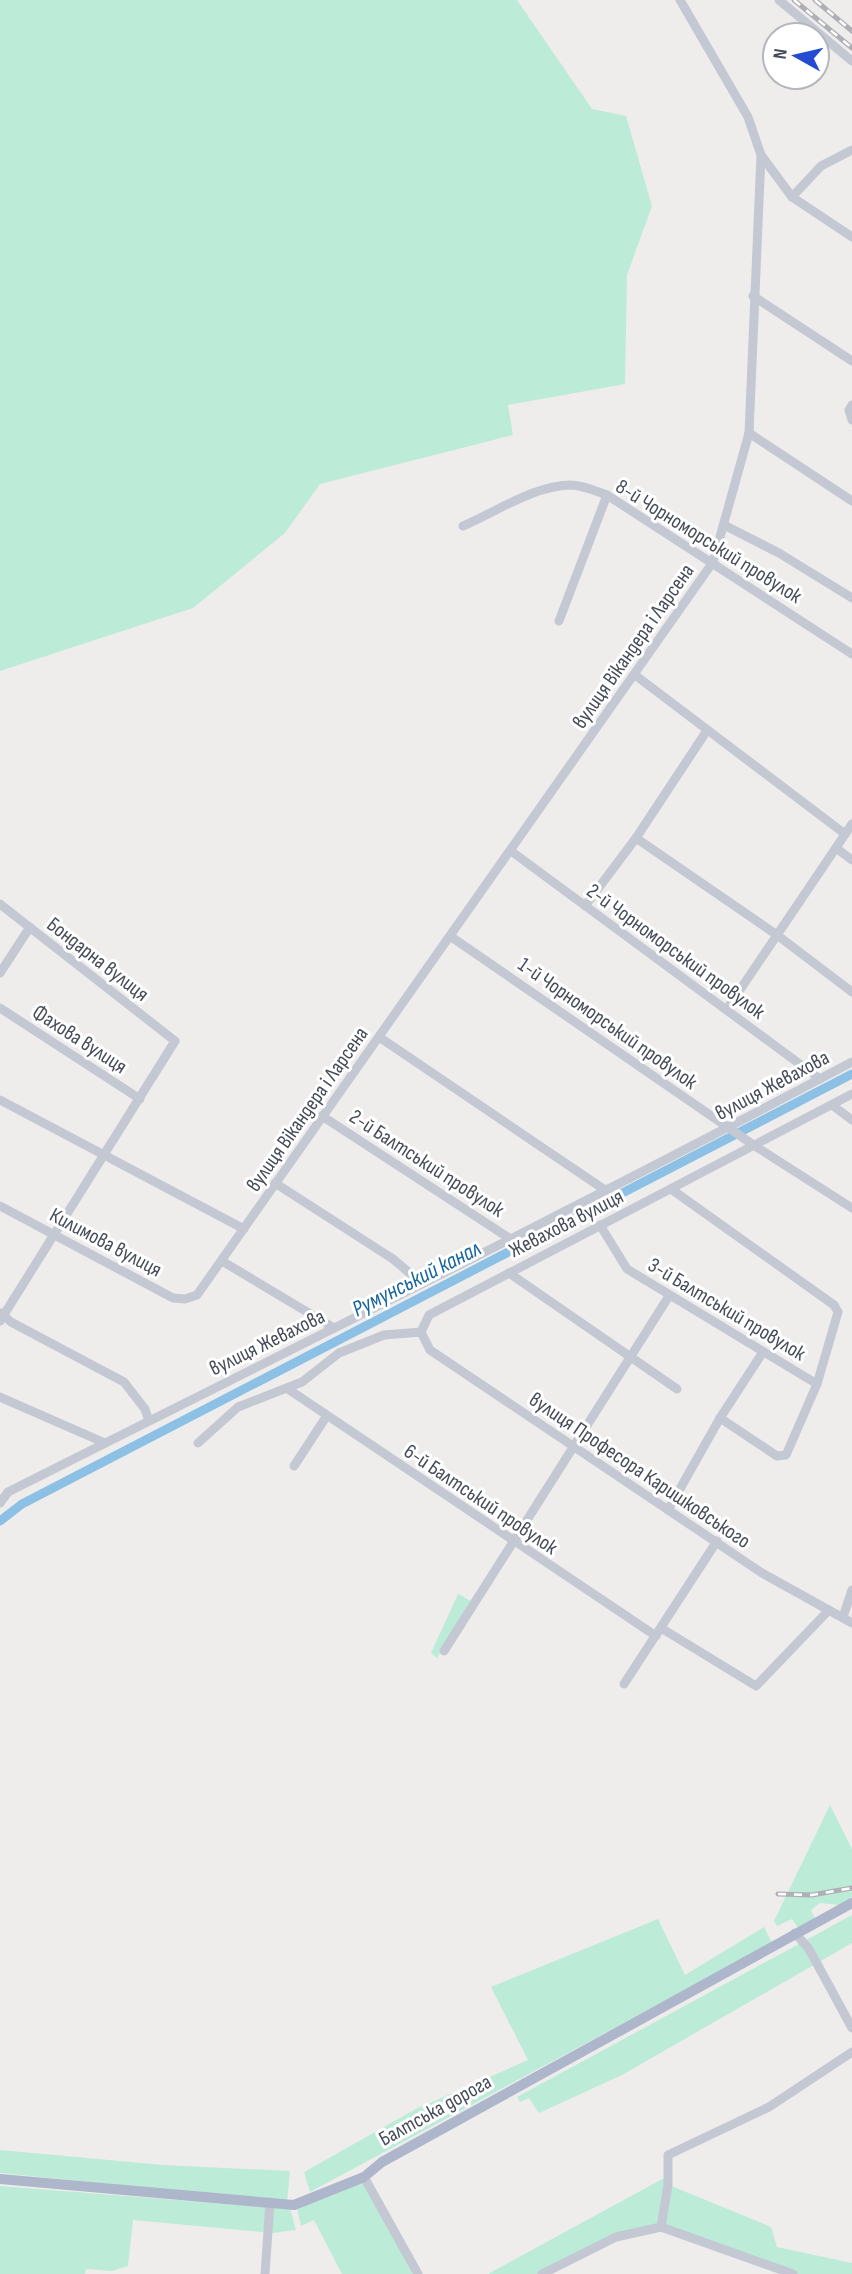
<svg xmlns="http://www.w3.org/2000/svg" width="852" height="2274" viewBox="0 0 852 2274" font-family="'Sofia Sans Condensed',sans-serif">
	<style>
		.green { fill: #bcebd8 }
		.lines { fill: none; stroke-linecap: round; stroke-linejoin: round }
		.canal { stroke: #8cc0e5; stroke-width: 9 }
		.minor { stroke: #c3c8d3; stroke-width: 9 }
		.major { stroke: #adb6ca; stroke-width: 10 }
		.rail-casing { stroke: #afb0b6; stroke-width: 5 }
		.rail { stroke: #fff; stroke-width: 2.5; stroke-dasharray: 8; stroke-linecap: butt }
		.labels { text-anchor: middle; stroke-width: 6; stroke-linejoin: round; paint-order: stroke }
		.street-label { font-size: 21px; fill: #464c58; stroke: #fff }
		.water-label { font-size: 23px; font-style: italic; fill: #15649d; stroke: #fff }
	</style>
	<rect width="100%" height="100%" fill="#efedec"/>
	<g class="green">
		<polygon points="0,0 517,0 592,109 626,116 652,206 627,275 625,384 508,405 513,435 320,484 285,533 193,608 0,671"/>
		<polygon points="458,1594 471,1601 437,1658 431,1653"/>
		<polygon points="830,1805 852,1849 852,1898 839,1905 820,1903 811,1910 816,1920 799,1929 792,1919 777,1926 774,1921"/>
		<polygon points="852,1915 852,1943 622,2075 539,2113 529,2098 520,2102 517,2097"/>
		<polygon points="658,1919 685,1975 764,1927 772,1943 310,2192 304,2172 416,2109 528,2060 491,1987"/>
		<polygon points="0,2150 163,2165 290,2171 287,2202 0,2173"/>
		<polygon points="364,2177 418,2274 342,2274 314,2220 301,2226 297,2208"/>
		<polygon points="666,2177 659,2225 616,2234 541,2274 488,2274"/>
		<polygon points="669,2185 771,2227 777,2247 852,2263 852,2274 793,2274 662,2226"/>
		<polygon points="0,2186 290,2209 296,2230 272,2233 133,2220 128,2266 112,2271 86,2269 85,2274 0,2274"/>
	</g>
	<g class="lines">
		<polyline class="canal" points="0,1521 22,1504 852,1074"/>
		<g class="minor">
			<polyline points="779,0 852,61"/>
			<polyline points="761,155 792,197 821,166 852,150"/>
			<polyline points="792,197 852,237"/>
			<polyline points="753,296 852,361"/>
			<polyline points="852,405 849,410 852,420"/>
			<polyline points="749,433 852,501"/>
			<polyline points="724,525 779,553 852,598"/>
			<path d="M463 526C496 512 533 486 570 485 582 485 596 491 607 495L852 654"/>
			<polyline points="559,621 607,495"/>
			<polyline points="635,675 845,834"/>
			<polyline points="636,838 777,935 852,992"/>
			<polyline points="836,848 852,860"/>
			<polyline points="511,851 820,1079"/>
			<polyline points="0,904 175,1041 0,1321"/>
			<polyline points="585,906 636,838 706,732"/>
			<polyline points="450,936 755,1146 852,1208"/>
			<polyline points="0,973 30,927"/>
			<polyline points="0,1008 140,1099"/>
			<polyline points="727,1009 852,824"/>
			<polyline points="379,1037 605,1190"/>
			<polyline points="0,1100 244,1229"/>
			<polyline points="832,1105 852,1120"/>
			<polyline points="322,1116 512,1240"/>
			<polyline points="275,1183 393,1259 420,1282"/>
			<polyline points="671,1189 834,1305 838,1312 817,1384 786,1455 777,1456 720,1418"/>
			<polyline points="0,1206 173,1298 185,1299 197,1295 713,562 749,433 761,155 748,117 680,0"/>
			<polyline points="600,1225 627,1269 817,1384"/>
			<polyline points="222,1261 334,1328"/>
			<polyline points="509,1273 677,1389"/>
			<polyline points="1,1313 11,1322 124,1382 145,1409 149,1421"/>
			<polyline points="421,1332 430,1350 762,1573 852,1623"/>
			<polyline points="421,1332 429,1315 852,1094"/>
			<polyline points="288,1389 656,1636"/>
			<polyline points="0,1397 105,1443"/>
			<polyline points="198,1443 238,1407 302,1382 339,1353 384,1335 421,1332"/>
			<polyline points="294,1466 326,1417"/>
			<path d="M0 1503 8 1492C290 1350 573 1210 852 1062"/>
			<polyline points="668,1510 720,1418 763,1352"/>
			<polyline points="843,1617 852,1590"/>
			<polyline points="661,1628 756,1686 829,1610"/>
			<polyline points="444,1651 669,1296"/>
			<polyline points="624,1684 717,1541"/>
			<polyline points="795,1933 809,1949 852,2028"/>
			<polyline points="364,2177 418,2274"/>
			<polyline points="661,2227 668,2185 668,2155 769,2107 852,2052"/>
			<polyline points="265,2274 270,2202"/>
			<polyline points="542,2274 616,2237 661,2227 793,2274"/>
		</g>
		<polyline class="major" points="0,2179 294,2205 364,2177 382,2162 852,1903"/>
		<g class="rail-casing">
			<g id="rail">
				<polyline points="794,0 852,48"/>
				<polyline points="815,0 852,31"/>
				<polyline points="778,1894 812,1895 852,1888"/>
			</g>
		</g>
		<use href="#rail" class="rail"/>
	</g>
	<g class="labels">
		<g class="street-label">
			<text transform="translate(709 541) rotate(32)" y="7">8-й Чорноморський провулок</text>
			<text transform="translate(633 646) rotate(-55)" y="7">вулиця Вікандера і Ларсена</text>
			<text transform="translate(676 951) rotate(36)" y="7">2-й Чорноморський провулок</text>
			<text transform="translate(98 959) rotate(38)" y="7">Бондарна вулиця</text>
			<text transform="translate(608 1023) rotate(35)" y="7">1-й Чорноморський провулок</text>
			<text transform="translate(80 1039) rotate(33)" y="7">Фахова вулиця</text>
			<text transform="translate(772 1085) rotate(-28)" y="7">вулиця Жевахова</text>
			<text transform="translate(307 1109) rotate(-55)" y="7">вулиця Вікандера і Ларсена</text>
			<text transform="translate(427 1163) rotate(33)" y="7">2-й Балтський провулок</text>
			<text transform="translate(566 1223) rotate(-27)" y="7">Жевахова вулиця</text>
			<text transform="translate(106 1242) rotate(28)" y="7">Килимова вулиця</text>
			<text transform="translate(727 1309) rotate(31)" y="7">3-й Балтський провулок</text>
			<text transform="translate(267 1342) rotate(-26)" y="7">вулиця Жевахова</text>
			<text transform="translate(640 1470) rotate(34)" y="7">вулиця Професора Каришковського</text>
			<text transform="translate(481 1499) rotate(34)" y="7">6-й Балтський провулок</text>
			<text transform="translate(435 2110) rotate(-29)" y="7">Балтська дорога</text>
		</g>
		<g class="water-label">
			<text transform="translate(416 1278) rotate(-27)" y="8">Румунський канал</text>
		</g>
	</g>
	<g transform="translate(796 56) rotate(278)"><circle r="33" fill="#ffffff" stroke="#b5b7bc" stroke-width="2"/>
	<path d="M0-5L12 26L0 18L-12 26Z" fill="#244bd2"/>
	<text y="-10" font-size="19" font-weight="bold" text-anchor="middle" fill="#464c58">N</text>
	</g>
</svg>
